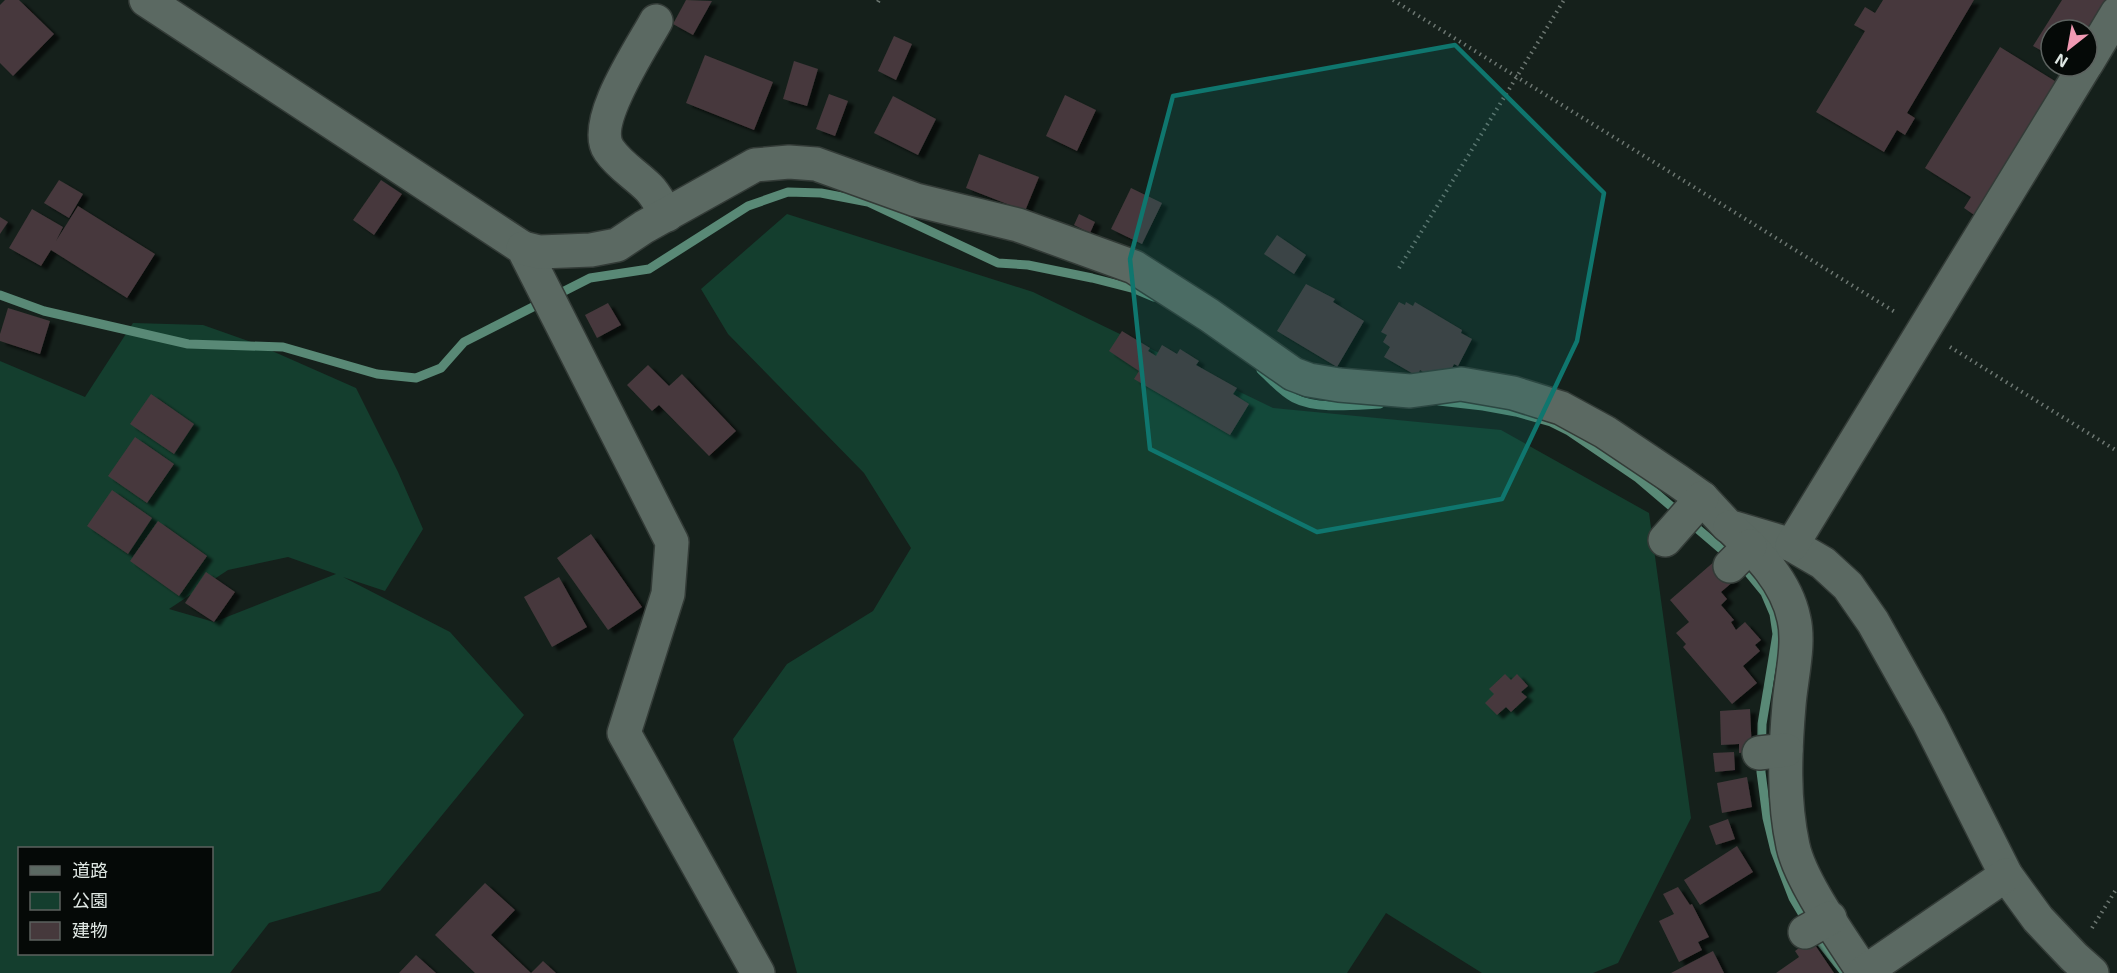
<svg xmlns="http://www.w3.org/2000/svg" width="2117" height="973" viewBox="0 0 2117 973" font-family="'Exo 2','Noto Sans JP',sans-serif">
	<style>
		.green { fill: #143e2e; fill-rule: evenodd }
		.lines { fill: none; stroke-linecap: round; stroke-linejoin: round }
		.stream { stroke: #598976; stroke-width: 9 }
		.building { fill: #46393c; filter: url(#shadow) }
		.minor-casing { stroke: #333b37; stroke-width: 36 }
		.path { stroke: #6d7772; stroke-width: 4; stroke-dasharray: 1.5 4.5; stroke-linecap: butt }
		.minor { stroke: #5b6962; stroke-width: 33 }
		.marked { fill: #0f766e; fill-opacity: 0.2; stroke: #0f766e; stroke-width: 4.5; stroke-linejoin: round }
	</style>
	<defs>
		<filter id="shadow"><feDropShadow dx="6" dy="4" stdDeviation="1.5" flood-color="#0009"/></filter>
	</defs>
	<rect width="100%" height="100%" fill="#15201b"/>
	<g class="green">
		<polygon points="787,214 1033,292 1273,408 1501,430 1649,513 1691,818 1618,963 1593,973 1482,973 1386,913 1347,973 797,973 733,739 787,664 873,611 911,548 864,473 728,334 701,289"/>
		<path d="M133 323 203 325 254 343 356 388 398 472 423 529 385 591 343 577 450 632 524 715 380 891 269 923 230 973H0V361L85 397ZM288 557 336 574 214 622 169 609 228 570ZM20 848H212V954H20Z"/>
	</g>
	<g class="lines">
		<g class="stream">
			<polyline points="0,295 44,311 188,344 283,347 377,374 416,378 441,368 464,342 590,278 649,269 748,206 788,192 821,193 868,202 998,263 1028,265 1092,278 1135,289 1154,297"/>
			<path d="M1261 370C1271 379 1282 392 1294 398 1317 410 1356 405 1380 404"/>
			<polyline points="1439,401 1483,406 1516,412 1551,422 1569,431 1638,478 1747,571 1765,593 1774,614 1777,634 1762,724 1761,772 1767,818 1775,851 1793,898 1815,935 1845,973"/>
		</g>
	</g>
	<g class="building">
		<polygon points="5,0 19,0 54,34 13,76 0,63 0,5"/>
		<polygon points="686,0 712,1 693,35 673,24"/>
		<polygon points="1883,0 1974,0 1907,113 1915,118 1905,135 1897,130 1884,152 1816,112 1865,31 1854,25 1865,7 1875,13"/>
		<polygon points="2062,0 2117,0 2087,51 2087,30 2051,30 2051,56 2033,46"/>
		<polygon points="894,36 912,44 896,80 878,71"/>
		<polygon points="2000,47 2063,86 1980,219 1964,208 1971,197 1925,168"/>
		<polygon points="705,55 773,82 754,130 686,103"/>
		<polygon points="794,61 818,69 807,106 783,99"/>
		<polygon points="829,94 848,101 835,136 816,129"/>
		<polygon points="1065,95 1096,110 1077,151 1046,136"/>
		<polygon points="893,96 936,119 918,155 874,133"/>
		<polygon points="979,154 1039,177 1025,211 966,188"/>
		<polygon points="59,180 83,194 69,218 44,203"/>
		<polygon points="381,180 402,194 374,235 353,220"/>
		<polygon points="1131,188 1162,203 1142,244 1111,229"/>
		<polygon points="78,206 155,254 127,298 51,250 41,266 9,248 32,209 63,227 56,241"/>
		<polygon points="1079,214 1095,222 1090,233 1074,225"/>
		<polygon points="0,217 8,222 0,234"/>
		<polygon points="1277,235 1306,255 1294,274 1264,254"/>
		<polygon points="1306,284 1335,299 1333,302 1364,321 1337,367 1277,331"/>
		<polygon points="1399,302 1405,305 1406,302 1413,306 1415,302 1462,330 1461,333 1472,339 1458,366 1454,364 1447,378 1433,371 1431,376 1420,370 1417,376 1384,357 1390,347 1383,342 1387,335 1381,332"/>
		<polygon points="608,303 621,325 597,338 585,315"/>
		<polygon points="8,308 50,321 40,354 0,341 0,334"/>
		<polygon points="1122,331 1150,348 1148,351 1156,356 1162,345 1177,354 1180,349 1199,361 1196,365 1237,388 1233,394 1249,404 1230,435 1134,379 1139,371 1109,351"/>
		<polygon points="648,365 669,386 682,374 736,431 709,456 659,405 652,411 627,385"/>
		<polygon points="151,394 194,424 174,454 130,424"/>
		<polygon points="135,437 174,464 147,503 108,476"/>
		<polygon points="112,490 152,518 128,554 87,526"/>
		<polygon points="158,521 207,556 179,596 130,561"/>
		<polygon points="591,534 642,607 608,630 557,558"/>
		<polygon points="1716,560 1734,581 1721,592 1727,599 1721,605 1734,620 1731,622 1736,630 1745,622 1761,640 1755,645 1760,651 1743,666 1757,683 1732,704 1683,647 1686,644 1676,633 1689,622 1670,600"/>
		<polygon points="206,572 235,592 214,622 185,603"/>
		<polygon points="559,577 587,627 552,647 524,597"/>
		<polygon points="1505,674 1511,680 1517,674 1528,686 1521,692 1527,697 1511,712 1506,707 1497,715 1485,703 1494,694 1489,689"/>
		<polygon points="1750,709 1752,752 1739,753 1739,744 1721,745 1720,711"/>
		<polygon points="1734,752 1735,770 1715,772 1713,753"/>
		<polygon points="1747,777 1752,807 1722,813 1717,783"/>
		<polygon points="1728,819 1735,839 1716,845 1709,826"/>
		<polygon points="1737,846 1753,872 1700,905 1684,880"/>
		<polygon points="485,883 515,910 491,935 531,973 543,961 556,973 475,973 435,935"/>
		<polygon points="1678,887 1690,905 1692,904 1709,937 1698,942 1702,950 1679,962 1659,921 1674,914 1663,894"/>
		<polygon points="1811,939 1834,973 1776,973 1799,957 1795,951"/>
		<polygon points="1713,951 1724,973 1671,973"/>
		<polygon points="416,955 436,973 399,973"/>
	</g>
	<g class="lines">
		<g class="minor-casing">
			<g id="minor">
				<polyline points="146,0 523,248 672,542 668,594 624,733 758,973"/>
				<path d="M656 21C642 47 590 123 609 150 620 166 635 174 649 188 656 195 661 206 667 215"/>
				<polyline points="2087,63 2117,13"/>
				<polyline points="523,248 539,252 566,251 591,250 617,245 644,227 755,165 789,162 816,164 916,200 1018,225 1134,267 1209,315 1293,374 1309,380 1339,385 1410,391 1461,384 1513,393 1561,408 1605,432 1678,481 1702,498 1728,526 1792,545 1823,563 1848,586 1873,622 1929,722 2006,875 2038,919 2074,957 2092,973"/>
				<path d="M1730 527C1757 553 1786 580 1794 619 1800 644 1791 679 1789 705 1785 752 1783 800 1793 846 1801 883 1843 940 1864 973"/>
				<polyline points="1665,540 1702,498"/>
				<polyline points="1792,545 2085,66"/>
				<polyline points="1730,566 1750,546"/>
				<polyline points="1759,753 1786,750"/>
				<polyline points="1805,932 1830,918"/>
				<polyline points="1863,973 2006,875"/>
			</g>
		</g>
		<g class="path">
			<polyline points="1393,0 1895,312"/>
			<polyline points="878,2 879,0"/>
			<polyline points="1399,268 1564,0"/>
			<polyline points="1950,347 2117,451"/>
			<polyline points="2092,928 2117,888"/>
		</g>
		<use href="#minor" class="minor"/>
	</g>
	<path class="marked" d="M1455 45 1604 193 1577 341 1502 499 1317 532 1150 449 1130 259 1173 96Z"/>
	<rect x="18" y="847" width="195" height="108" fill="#050907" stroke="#5c625f" stroke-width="1.5"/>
	<rect x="30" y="866" width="30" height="9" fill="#5b6962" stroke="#5c625f" stroke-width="1.5"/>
	<text x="72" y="877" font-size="18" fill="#dfe7e3">道路</text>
	<rect x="30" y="892" width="30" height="18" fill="#143e2e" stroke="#5c625f" stroke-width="1.5"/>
	<text x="72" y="907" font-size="18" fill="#dfe7e3">公園</text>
	<rect x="30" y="922" width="30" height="18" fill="#46393c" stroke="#5c625f" stroke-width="1.5"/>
	<text x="72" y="937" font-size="18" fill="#dfe7e3">建物</text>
	<g transform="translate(2069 48) rotate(211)"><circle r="28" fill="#050907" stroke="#5c625f" stroke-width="1.5"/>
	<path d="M0-4.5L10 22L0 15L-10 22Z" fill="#f19ab3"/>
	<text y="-9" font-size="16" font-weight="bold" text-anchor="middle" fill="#dfe7e3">N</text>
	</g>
</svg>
